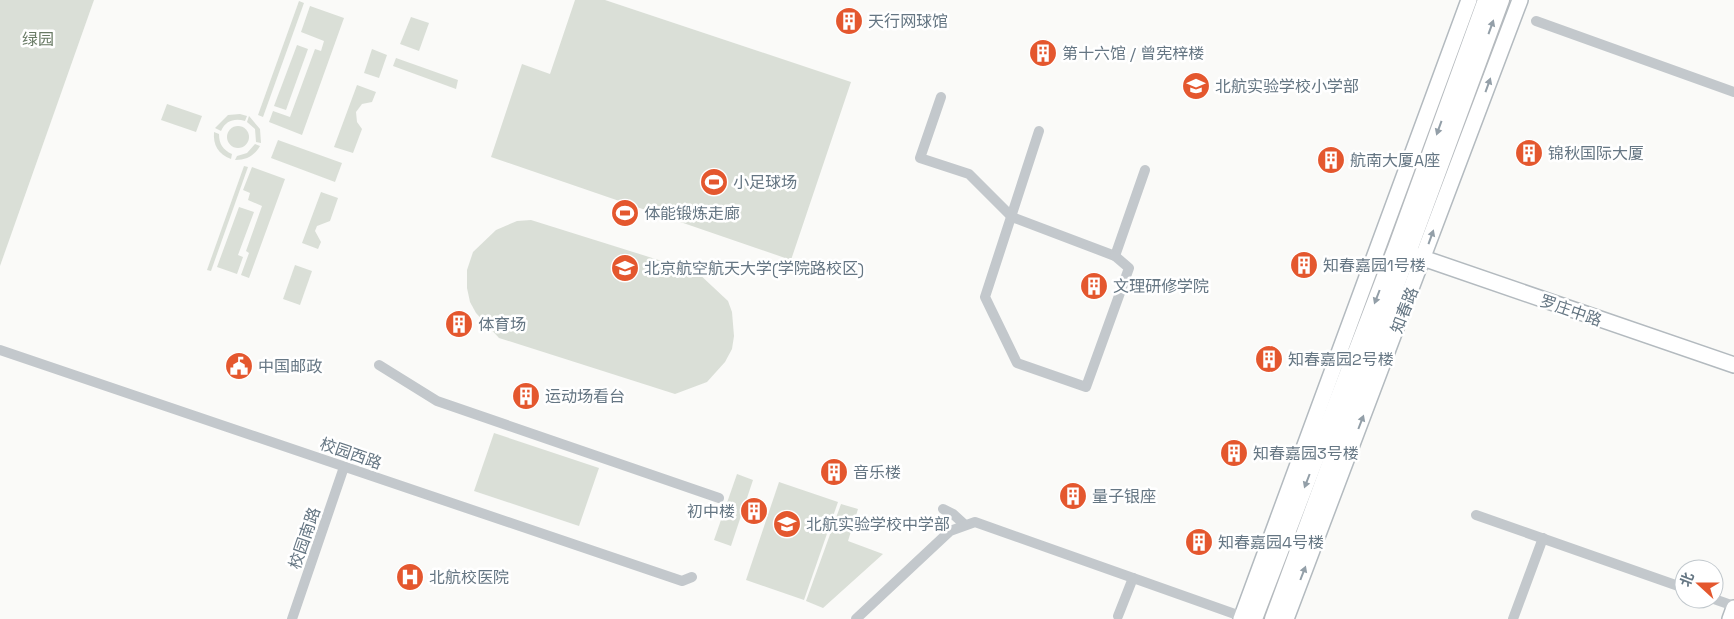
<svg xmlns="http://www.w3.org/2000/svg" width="1734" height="619" viewBox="0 0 1734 619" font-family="'Space Grotesk','Noto Sans SC',sans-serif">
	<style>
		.green { fill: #dadfd7 }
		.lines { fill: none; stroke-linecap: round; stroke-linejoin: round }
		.secondary-casing { stroke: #b3babf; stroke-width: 18 }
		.primary-casing { stroke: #b5babe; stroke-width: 19 }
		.street { stroke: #c3c8cc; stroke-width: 10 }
		.secondary { stroke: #fff; stroke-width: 15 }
		.primary { stroke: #fff; stroke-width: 16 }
		.oneway { fill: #939fa8 }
		.labels { text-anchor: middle; stroke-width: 5; stroke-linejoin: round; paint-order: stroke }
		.poi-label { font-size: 16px; fill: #657683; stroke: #fff; text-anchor: start }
		.park-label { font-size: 16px; fill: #687a64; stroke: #fff }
		.street-label { font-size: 16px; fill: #657683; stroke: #fff }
	</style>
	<rect width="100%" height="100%" fill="#fafaf8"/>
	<g class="green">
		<polygon points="0,0 94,0 0,266"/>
		<polygon points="575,0 605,0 851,82 791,260 491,157 522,64 550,74"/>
		<polygon points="299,1 304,3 263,117 258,115"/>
		<polygon points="310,6 344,18 302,135 269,122 273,111 290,117 315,49 321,51 324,41 301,32"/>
		<polygon points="411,17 429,23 419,51 400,44"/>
		<polygon points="297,45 308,49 286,110 274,106"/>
		<polygon points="372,49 387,55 379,78 364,73"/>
		<polygon points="396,58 458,80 456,89 393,66"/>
		<polygon points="357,85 376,92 372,102 362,104 356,112 357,122 362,129 353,153 334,147"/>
		<polygon points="167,104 202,116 196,132 161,120"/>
		<path d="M240 114 247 116 245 121C235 118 226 120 221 131L215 128 228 115Z"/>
		<polygon points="249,116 260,129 261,143 256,142 255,129 247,122"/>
		<circle cx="238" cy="137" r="11"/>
		<path d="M214 132 219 134C219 144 223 150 232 154L231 159C218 154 213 145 214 132Z"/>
		<polygon points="278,140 342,163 335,182 271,158"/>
		<path d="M255 144 260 146C254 156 247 160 235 160L237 156 247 153Z"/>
		<polygon points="244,166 248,167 211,271 207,270"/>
		<polygon points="252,167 285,179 249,278 241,275 249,253 246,251 262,206 248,200 250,193 243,190"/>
		<polygon points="321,192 338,198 330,221 317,226 315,231 321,242 318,249 302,243"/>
		<polygon points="239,207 254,212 238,255 243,257 237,274 217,267"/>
		<polygon points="531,220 697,272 728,301 732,312 734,336 732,349 725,362 707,382 675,394 499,338 476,313 470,302 467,288 467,270 473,252 496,230 517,221"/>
		<polygon points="295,265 312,271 300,305 283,299"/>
		<polygon points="494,433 599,468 579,526 474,491"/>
		<polygon points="737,474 753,480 731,546 714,540"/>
		<polygon points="779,482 838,502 804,600 746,580"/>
		<polygon points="841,504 858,509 848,541 883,554 823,608 806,601"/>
	</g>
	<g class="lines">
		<g class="secondary-casing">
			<g id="secondary">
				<polyline points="1414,255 1734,365"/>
				<polyline points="1241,619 1469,0"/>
				<polyline points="1286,619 1520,0"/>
				<polyline points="1730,619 1734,608"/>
			</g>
		</g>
		<g class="primary-casing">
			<g id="primary">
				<polyline points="1254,619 1396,248 1486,0"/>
				<polyline points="1273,619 1501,0"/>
			</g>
		</g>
		<g class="street">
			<polyline points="1536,21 1734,92"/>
			<polyline points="941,97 920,158 969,174 1012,217 1115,256 1145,170"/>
			<polyline points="1039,131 985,297 1017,363 1086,387 1129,268 1115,256"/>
			<polyline points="0,350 682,581 692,577"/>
			<polyline points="379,365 437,401 719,498"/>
			<polyline points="943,509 953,514 965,525"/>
			<polyline points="1476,515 1684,588"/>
			<polyline points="1714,599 1734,606"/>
			<polyline points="1118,616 1133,578"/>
			<polyline points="292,619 344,467"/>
			<polyline points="856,619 950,531 975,522 1246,618"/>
			<polyline points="1513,619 1543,538"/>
		</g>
		<use href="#secondary" class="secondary"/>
		<use href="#primary" class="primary"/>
	</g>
	<defs><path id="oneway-solid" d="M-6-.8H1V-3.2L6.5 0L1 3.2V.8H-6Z" transform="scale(1.25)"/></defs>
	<g class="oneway">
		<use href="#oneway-solid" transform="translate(1491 27) rotate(-70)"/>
		<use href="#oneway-solid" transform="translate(1488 85) rotate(-70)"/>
		<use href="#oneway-solid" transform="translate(1439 128) rotate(110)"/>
		<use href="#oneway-solid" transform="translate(1431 237) rotate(-70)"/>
		<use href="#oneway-solid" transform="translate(1377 297) rotate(111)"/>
		<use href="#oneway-solid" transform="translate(1361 422) rotate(-69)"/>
		<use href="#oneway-solid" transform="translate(1307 481) rotate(111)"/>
		<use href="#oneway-solid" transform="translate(1303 573) rotate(-69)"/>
	</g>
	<defs>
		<g id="building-disc" transform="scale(1.4375)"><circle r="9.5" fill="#e4572e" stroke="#fff"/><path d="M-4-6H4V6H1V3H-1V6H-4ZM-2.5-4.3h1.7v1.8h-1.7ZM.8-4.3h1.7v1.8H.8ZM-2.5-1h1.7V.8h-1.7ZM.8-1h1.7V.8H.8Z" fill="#fff"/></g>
		<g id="school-disc" transform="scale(1.4375)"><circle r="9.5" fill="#e4572e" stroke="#fff"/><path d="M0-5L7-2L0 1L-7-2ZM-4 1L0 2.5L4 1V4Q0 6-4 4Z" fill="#fff"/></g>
		<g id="stadium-disc" transform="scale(1.4375)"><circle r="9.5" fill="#e4572e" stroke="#fff"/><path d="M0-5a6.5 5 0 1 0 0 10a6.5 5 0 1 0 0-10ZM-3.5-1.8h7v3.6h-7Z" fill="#fff"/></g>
		<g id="university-disc" transform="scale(1.4375)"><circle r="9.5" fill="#e4572e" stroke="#fff"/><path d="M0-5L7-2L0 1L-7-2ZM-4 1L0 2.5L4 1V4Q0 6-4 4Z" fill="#fff"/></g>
		<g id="civic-disc" transform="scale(1.4375)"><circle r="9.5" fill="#e4572e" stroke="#fff"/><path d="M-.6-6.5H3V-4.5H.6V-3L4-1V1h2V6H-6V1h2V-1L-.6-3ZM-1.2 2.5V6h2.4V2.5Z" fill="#fff"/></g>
		<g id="hospital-disc" transform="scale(1.4375)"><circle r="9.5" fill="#e4572e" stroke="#fff"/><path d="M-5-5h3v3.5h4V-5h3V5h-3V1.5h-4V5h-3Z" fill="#fff"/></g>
	</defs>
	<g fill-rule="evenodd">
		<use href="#building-disc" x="849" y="21"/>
		<use href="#building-disc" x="1043" y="53"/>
		<use href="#school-disc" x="1196" y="86"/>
		<use href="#building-disc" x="1529" y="153"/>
		<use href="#building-disc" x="1331" y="160"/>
		<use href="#stadium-disc" x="714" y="182"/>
		<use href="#stadium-disc" x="625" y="213"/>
		<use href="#building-disc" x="1304" y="265"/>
		<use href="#university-disc" x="625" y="268"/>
		<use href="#building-disc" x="1094" y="286"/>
		<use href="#building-disc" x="459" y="324"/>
		<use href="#building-disc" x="1269" y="359"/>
		<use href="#civic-disc" x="239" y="366"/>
		<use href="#building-disc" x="526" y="396"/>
		<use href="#building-disc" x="1234" y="453"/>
		<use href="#building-disc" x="834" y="472"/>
		<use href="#building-disc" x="1073" y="496"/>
		<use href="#building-disc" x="754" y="511"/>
		<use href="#school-disc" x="787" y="524"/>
		<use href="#building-disc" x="1199" y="542"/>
		<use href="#hospital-disc" x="410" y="577"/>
	</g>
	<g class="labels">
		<g class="poi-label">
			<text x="868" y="27">天行网球馆</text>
			<text x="1062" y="59">第十六馆 / 曾宪梓楼</text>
			<text x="1215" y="92">北航实验学校小学部</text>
			<text x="1548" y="159">锦秋国际大厦</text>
			<text x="1350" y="166">航南大厦A座</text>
			<text x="733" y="188">小足球场</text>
			<text x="644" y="219">体能锻炼走廊</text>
			<text x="1323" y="271">知春嘉园1号楼</text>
			<text x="644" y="274">北京航空航天大学(学院路校区)</text>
			<text x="1113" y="292">文理研修学院</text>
			<text x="478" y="330">体育场</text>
			<text x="1288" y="365">知春嘉园2号楼</text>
			<text x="258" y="372">中国邮政</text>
			<text x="545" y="402">运动场看台</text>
			<text x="1253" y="459">知春嘉园3号楼</text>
			<text x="853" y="478">音乐楼</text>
			<text x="1092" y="502">量子银座</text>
			<text x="735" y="517" text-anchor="end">初中楼</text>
			<text x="806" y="530">北航实验学校中学部</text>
			<text x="1218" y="548">知春嘉园4号楼</text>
			<text x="429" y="583">北航校医院</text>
		</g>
		<g class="park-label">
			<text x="38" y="45">绿园</text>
		</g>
		<g class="street-label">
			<text transform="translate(1404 310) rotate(-69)" y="6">知春路</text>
			<text transform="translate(1571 310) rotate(19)" y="6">罗庄中路</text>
			<text transform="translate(351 453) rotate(19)" y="6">校园西路</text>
			<text transform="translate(304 538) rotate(-71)" y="6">校园南路</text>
		</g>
	</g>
	<g transform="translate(1699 584) rotate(291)"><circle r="24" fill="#ffffff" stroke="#c1c8cd"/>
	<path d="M0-4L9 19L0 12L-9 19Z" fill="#e4572e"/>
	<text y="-8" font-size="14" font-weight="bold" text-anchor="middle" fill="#657683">北</text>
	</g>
</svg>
